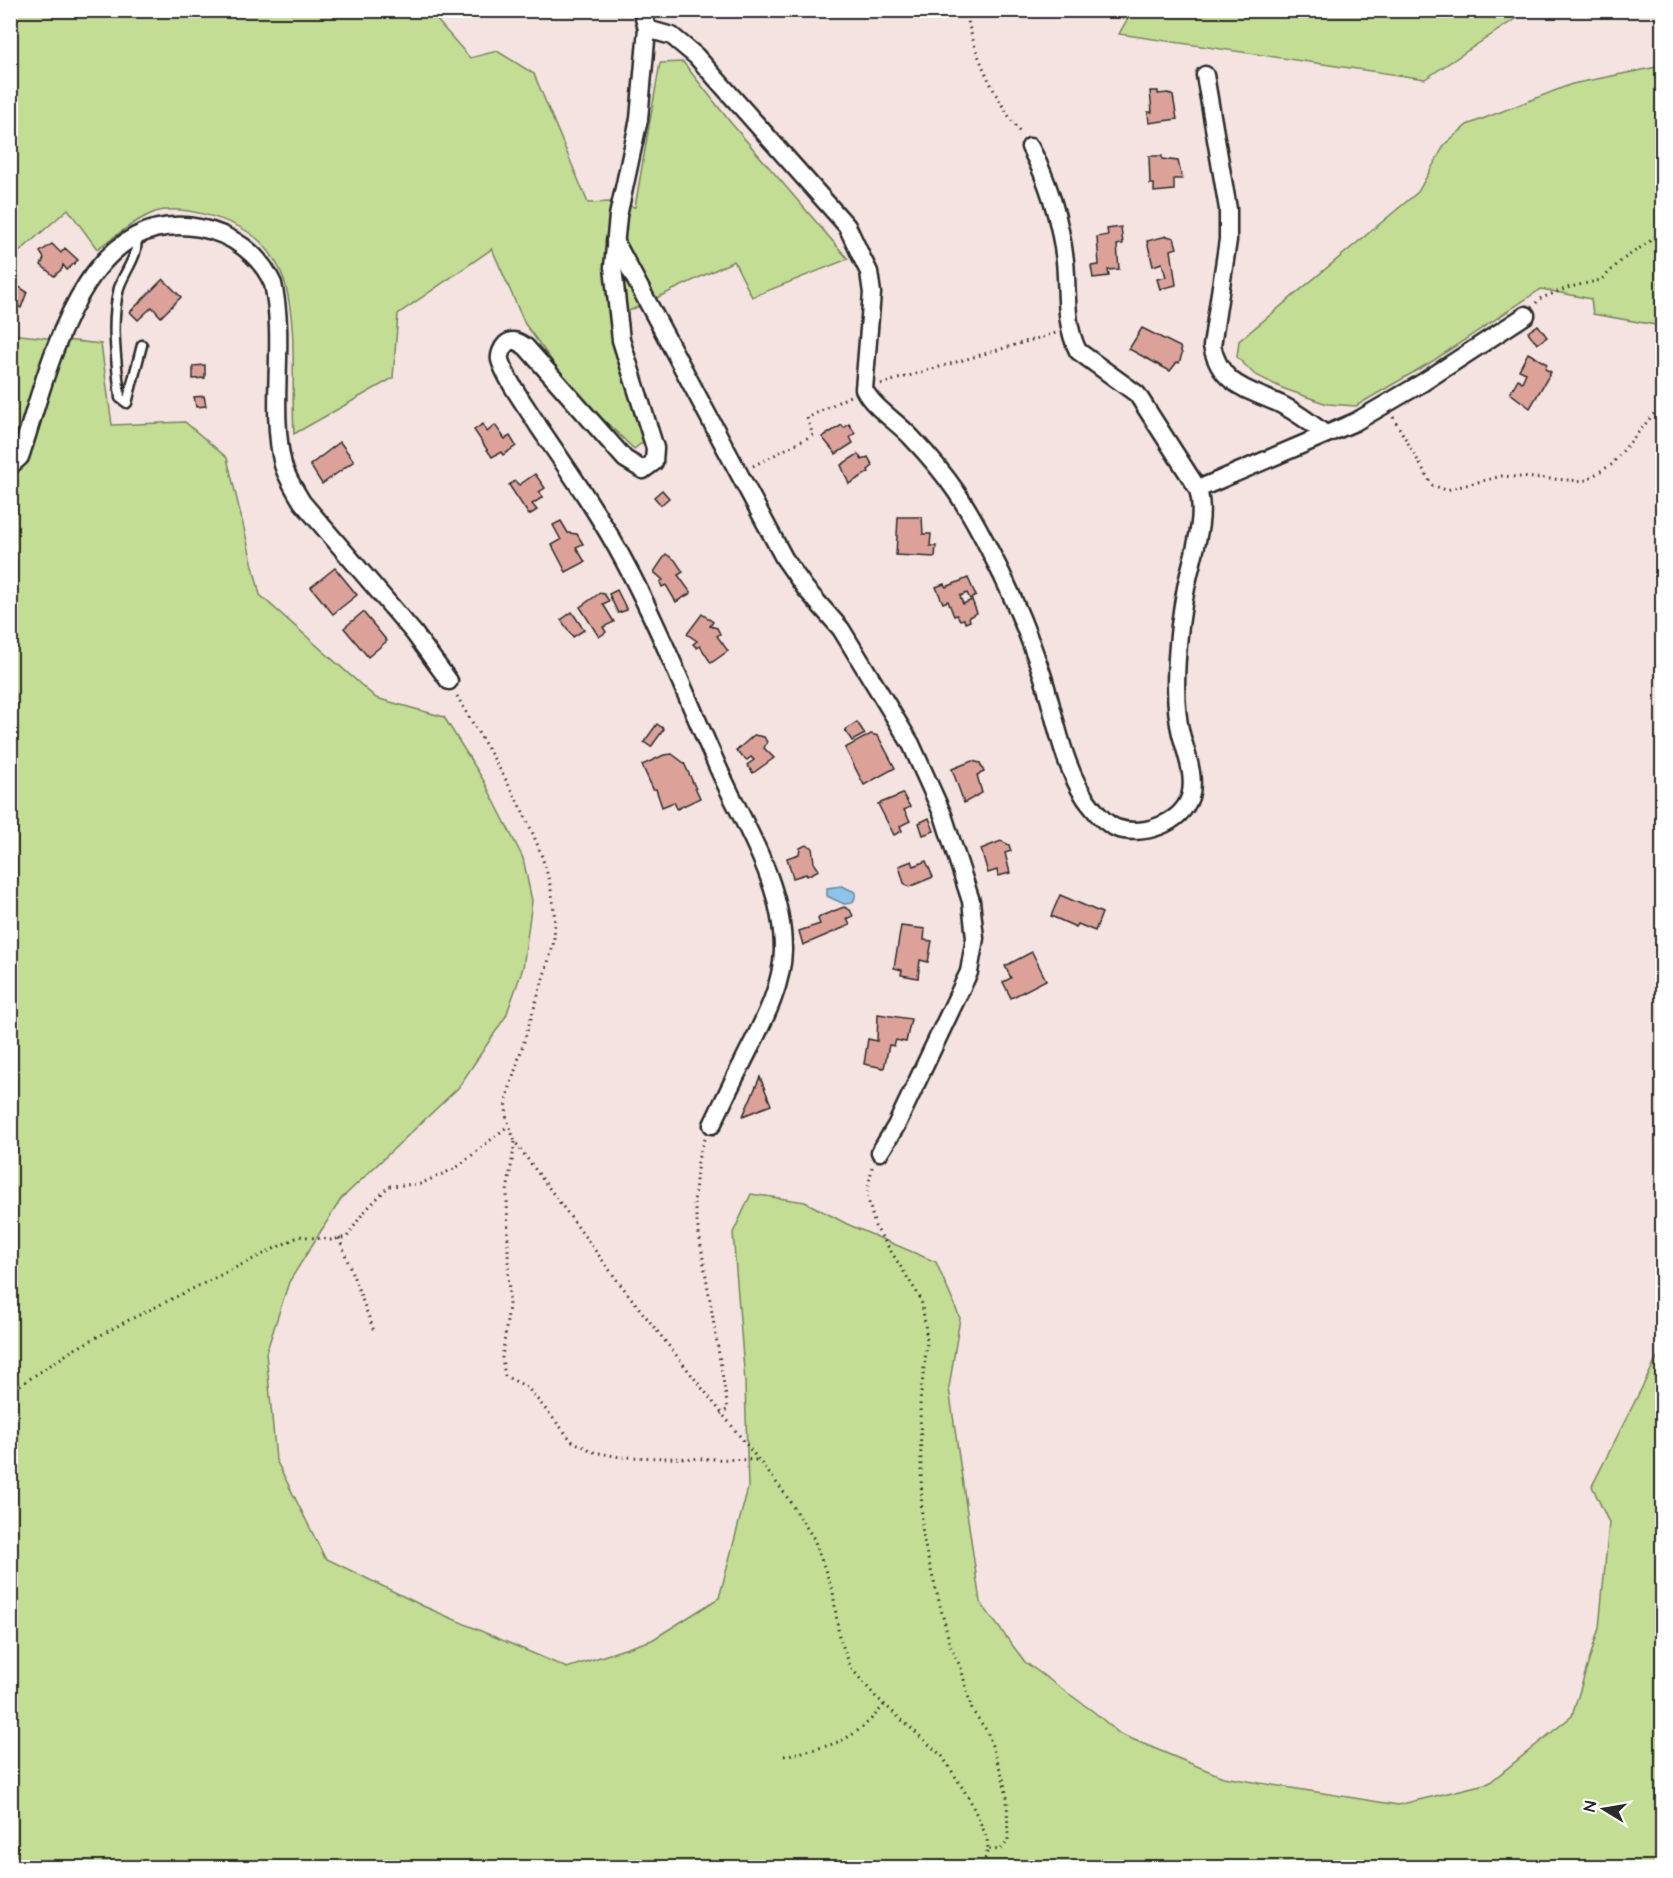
<svg xmlns="http://www.w3.org/2000/svg" width="1673" height="1878" viewBox="0 0 1673 1878" font-family="'Architects Daughter',sans-serif">
	<style>
		.green { fill: #c3dd94; stroke: #778460; stroke-width: 1.5 }
		.water { fill: #8ec4ec; stroke: #66879f; stroke-width: 1.5 }
		.building { fill: #dca299; stroke: #2b2b2b; stroke-width: 1.5 }
		.lines { fill: none; stroke-linecap: round; stroke-linejoin: round }
		.lane-casing { stroke: #2b2b2b; stroke-width: 13 }
		.street-casing { stroke: #2b2b2b; stroke-width: 21 }
		.path { stroke: #2b2b2b; stroke-width: 3; stroke-dasharray: 1.5 4.5; stroke-linecap: butt }
		.lane { stroke: #fff; stroke-width: 8 }
		.street { stroke: #fff; stroke-width: 16 }
	</style>
	<rect width="100%" height="100%" fill="#f4e3e0"/>
	<filter id="ink" filterUnits="userSpaceOnUse"><feTurbulence type="fractalNoise" baseFrequency=".0167" numOctaves="2"/><feDisplacementMap in="SourceGraphic" scale="12" xChannelSelector="R" yChannelSelector="G"/><feConvolveMatrix kernelMatrix="1 2 1 2 8 2 1 2 1" color-interpolation-filters="sRGB"/></filter>
	<g filter="url(#ink)">
		<g class="green">
			<path d="M11 10 429 11 470 58 497 51 534 74 588 203 611 202 635 207 660 63 683 62 731 123 848 259 752 297 734 261 610 320 614 349 643 442 634 449 574 391 525 324 492 249 398 314 393 378 294 434C291 384 298 331 285 283 281 268 268 247 255 237 234 220 182 204 155 212 134 220 115 237 97 249L68 209 11 259Z"/>
			<polygon points="1132,11 1132,10 1527,11 1425,79 1119,34"/>
			<polygon points="1662,66 1662,326 1593,314 1591,299 1541,289 1431,362 1356,406 1327,404 1282,388 1254,374 1237,357 1239,341 1418,192 1445,144 1467,125 1572,84"/>
			<polygon points="11,334 101,344 112,425 185,422 227,458 260,595 376,698 444,717 484,781 523,858 532,901 523,968 506,1016 458,1088 341,1199 289,1282 266,1353 276,1460 325,1558 423,1606 567,1668 652,1640 719,1598 748,1488 745,1382 733,1233 751,1194 805,1202 847,1224 936,1262 960,1318 949,1388 980,1602 1025,1662 1094,1712 1120,1734 1223,1777 1398,1805 1489,1783 1572,1716 1599,1628 1609,1523 1592,1486 1662,1348 1662,1867 11,1868"/>
		</g>
		<polygon class="water" points="842,886 855,892 855,898 852,903 844,904 827,896 827,888"/>
		<g class="building">
			<polygon points="1150,91 1158,91 1158,94 1168,93 1173,96 1177,119 1149,123 1148,112 1152,112"/>
			<polygon points="1149,156 1162,156 1162,159 1178,161 1182,179 1174,179 1174,190 1154,192 1154,184 1150,184"/>
			<polygon points="1121,227 1123,244 1117,245 1119,269 1108,270 1109,276 1093,278 1091,266 1099,265 1097,237 1108,235 1107,229"/>
			<polygon points="1167,236 1174,238 1177,248 1171,250 1176,285 1160,289 1157,279 1166,277 1162,263 1153,266 1147,241"/>
			<polygon points="52,244 61,253 65,248 78,260 67,270 63,265 62,269 54,276 41,265 44,258 40,252"/>
			<polygon points="163,279 181,297 161,317 152,307 138,320 130,312"/>
			<polygon points="10,281 27,292 21,308 10,302"/>
			<polygon points="1538,325 1547,337 1537,344 1528,332"/>
			<polygon points="1142,328 1180,347 1182,354 1179,363 1177,362 1170,371 1129,349"/>
			<polygon points="1528,353 1547,364 1545,369 1551,372 1530,408 1510,393 1518,379 1522,382 1526,373 1519,370"/>
			<polygon points="205,365 205,378 193,379 193,366"/>
			<polygon points="204,396 206,406 196,407 194,397"/>
			<polygon points="483,424 487,432 495,425 505,439 510,436 516,446 503,455 501,452 492,457 474,430"/>
			<polygon points="849,424 855,433 850,437 853,443 836,454 822,437 842,425 844,428"/>
			<polygon points="340,442 354,461 322,484 310,465"/>
			<polygon points="858,454 862,460 868,457 873,466 868,470 869,472 849,484 841,465"/>
			<polygon points="535,474 545,488 539,492 543,497 532,504 537,510 529,515 509,485 515,481 519,485"/>
			<polygon points="662,490 669,498 661,505 654,497"/>
			<polygon points="898,517 922,517 923,534 931,534 930,546 936,546 935,557 896,555"/>
			<polygon points="561,521 568,533 577,534 583,544 576,547 585,562 566,572 552,545 561,540 553,525"/>
			<polygon points="666,554 675,560 683,572 678,575 691,593 676,602 666,585 662,587 660,582 663,580 654,572"/>
			<polygon points="335,568 357,595 333,614 311,587"/>
			<polygon points="968,578 976,596 970,599 967,593 960,596 963,604 972,600 977,613 969,617 970,621 965,623 964,619 960,620 957,615 954,616 948,601 943,603 936,587 944,584 946,587"/>
			<polygon points="617,590 627,610 618,613 609,594"/>
			<polygon points="600,593 604,594 609,601 603,604 614,622 603,627 606,632 599,637 580,607"/>
			<polygon points="363,612 387,641 368,657 344,628"/>
			<polygon points="572,612 584,630 573,637 561,620"/>
			<polygon points="702,614 713,622 710,626 717,628 720,634 717,636 728,651 711,663 700,646 697,648 693,644 697,641 687,634"/>
			<polygon points="857,722 865,734 852,741 845,730"/>
			<polygon points="657,724 664,729 651,747 644,742"/>
			<polygon points="871,734 878,736 895,768 864,785 845,748"/>
			<polygon points="754,735 764,737 767,742 764,748 774,758 753,773 747,765 754,760 751,757 747,760 736,751"/>
			<polygon points="672,754 684,763 700,798 677,809 674,802 662,807 656,789 653,789 642,765 664,755"/>
			<polygon points="972,761 980,763 984,772 977,775 982,793 964,803 952,769"/>
			<polygon points="903,794 910,807 904,810 910,821 900,826 902,831 894,835 878,804"/>
			<polygon points="929,818 934,831 923,835 919,823"/>
			<polygon points="1001,841 1009,845 1011,851 1005,853 1010,873 998,876 997,870 988,873 981,849"/>
			<polygon points="806,845 812,847 814,863 819,870 807,876 806,874 793,878 787,858 799,854 800,848"/>
			<polygon points="912,861 914,866 926,861 933,877 909,887 904,883 899,866"/>
			<polygon points="1060,895 1102,913 1095,931 1078,924 1076,927 1051,916"/>
			<polygon points="844,907 850,910 853,916 847,919 850,925 803,945 799,931 820,924 818,919 821,916"/>
			<polygon points="901,926 925,929 924,940 932,941 928,962 920,960 918,978 901,975 902,970 894,968"/>
			<polygon points="1032,952 1046,980 1011,998 1003,982 1011,978 1005,966"/>
			<polygon points="878,1014 911,1019 906,1042 896,1040 894,1046 889,1045 884,1068 864,1064 868,1039 877,1041"/>
			<polygon points="760,1077 771,1105 743,1116"/>
		</g>
		<g class="lines">
			<g class="lane-casing">
				<path id="lane" d="M135 236C142 252 123 273 119 288 110 324 117 362 120 398L127 403 142 345"/>
			</g>
			<g class="street-casing">
				<g id="street">
					<polyline points="642,10 647,29"/>
					<path d="M1205 75 1228 209V240L1212 346C1221 387 1249 389 1282 405 1298 413 1311 423 1325 434"/>
					<polyline points="615,241 784,558 805,588 841,629 911,744 943,815 971,901 975,938 969,972 896,1126 880,1152"/>
					<path d="M10 466 20 457C48 375 80 205 200 228 232 234 260 254 273 284 286 342 269 406 283 465 287 478 295 490 302 502L414 633 449 681"/>
					<polyline points="1198,489 1355,422 1422,383 1526,315"/>
					<path d="M712 1125C722 1105 731 1084 742 1064 760 1027 782 991 783 950 783 881 742 823 716 763 686 696 659 626 624 561 599 514 569 471 539 427 528 409 506 380 500 360 499 355 502 348 506 344 513 338 519 342 526 347L625 459 643 470 654 462 655 448 621 340 613 267 618 216 639 119 647 29 672 36 696 56 847 226 861 256 869 272 872 293 864 389C873 408 898 422 912 438 949 477 968 506 992 555 1012 593 1028 633 1042 674 1055 714 1064 775 1092 807 1098 815 1107 824 1116 828 1142 837 1181 824 1190 797 1196 777 1186 753 1181 734 1171 694 1178 629 1186 588 1192 556 1207 520 1198 489L1137 394 1078 351C1064 323 1068 292 1065 261 1060 220 1050 184 1030 147"/>
				</g>
			</g>
			<g class="path">
				<path d="M966 10C973 54 995 98 1021 134"/>
				<polyline points="1536,303 1539,299 1570,287 1601,280 1622,260 1662,233"/>
				<polyline points="881,384 1056,333"/>
				<polyline points="1393,417 1432,485 1446,490 1502,476 1584,481 1611,465 1662,404"/>
				<polyline points="753,466 813,435 807,418 850,396"/>
				<path d="M457 696C497 768 566 861 553 946L507 1097 506 1116 515 1142 617 1280 783 1491 814 1539 833 1592 839 1636 851 1668 875 1696 942 1756 955 1776 970 1800 987 1838 988 1849 982 1868"/>
				<polyline points="705,1139 698,1159 694,1204 728,1409 721,1414"/>
				<polyline points="515,1142 507,1192 509,1306 502,1358 505,1376 527,1387 572,1441 594,1452 620,1457 758,1460"/>
				<polyline points="872,1167 867,1195 875,1226 921,1299 925,1323 927,1342 920,1402 922,1527 926,1551 951,1648 961,1668 972,1710 987,1731 1003,1778 1007,1797 1008,1841 1000,1850 988,1849"/>
				<polyline points="339,1238 374,1331"/>
				<polyline points="10,1392 73,1350 125,1322 300,1236 330,1240 347,1237 363,1213 389,1186 420,1184 456,1168 508,1126"/>
				<path d="M784 1756C833 1745 851 1744 884 1705"/>
			</g>
			<use href="#lane" class="lane"/>
			<use href="#street" class="street"/>
		</g>
	</g>
	<rect width="1673" height="1878" fill="none" stroke="#fff" stroke-width="36"/>
	<rect x="18" y="18" width="1637" height="1842" fill="none" stroke="#2b2b2b" stroke-width="2" filter="url(#ink)"/>
	<g transform="translate(1604 1809) rotate(281)" stroke="#ffffff" stroke-width="4.5" paint-order="stroke">
	<path d="M0-4.5L10 22L0 15L-10 22Z" fill="#2b2b2b"/>
	<text y="-9" font-size="16" font-weight="bold" text-anchor="middle" fill="#2b2b2b">N</text>
	</g>
</svg>
